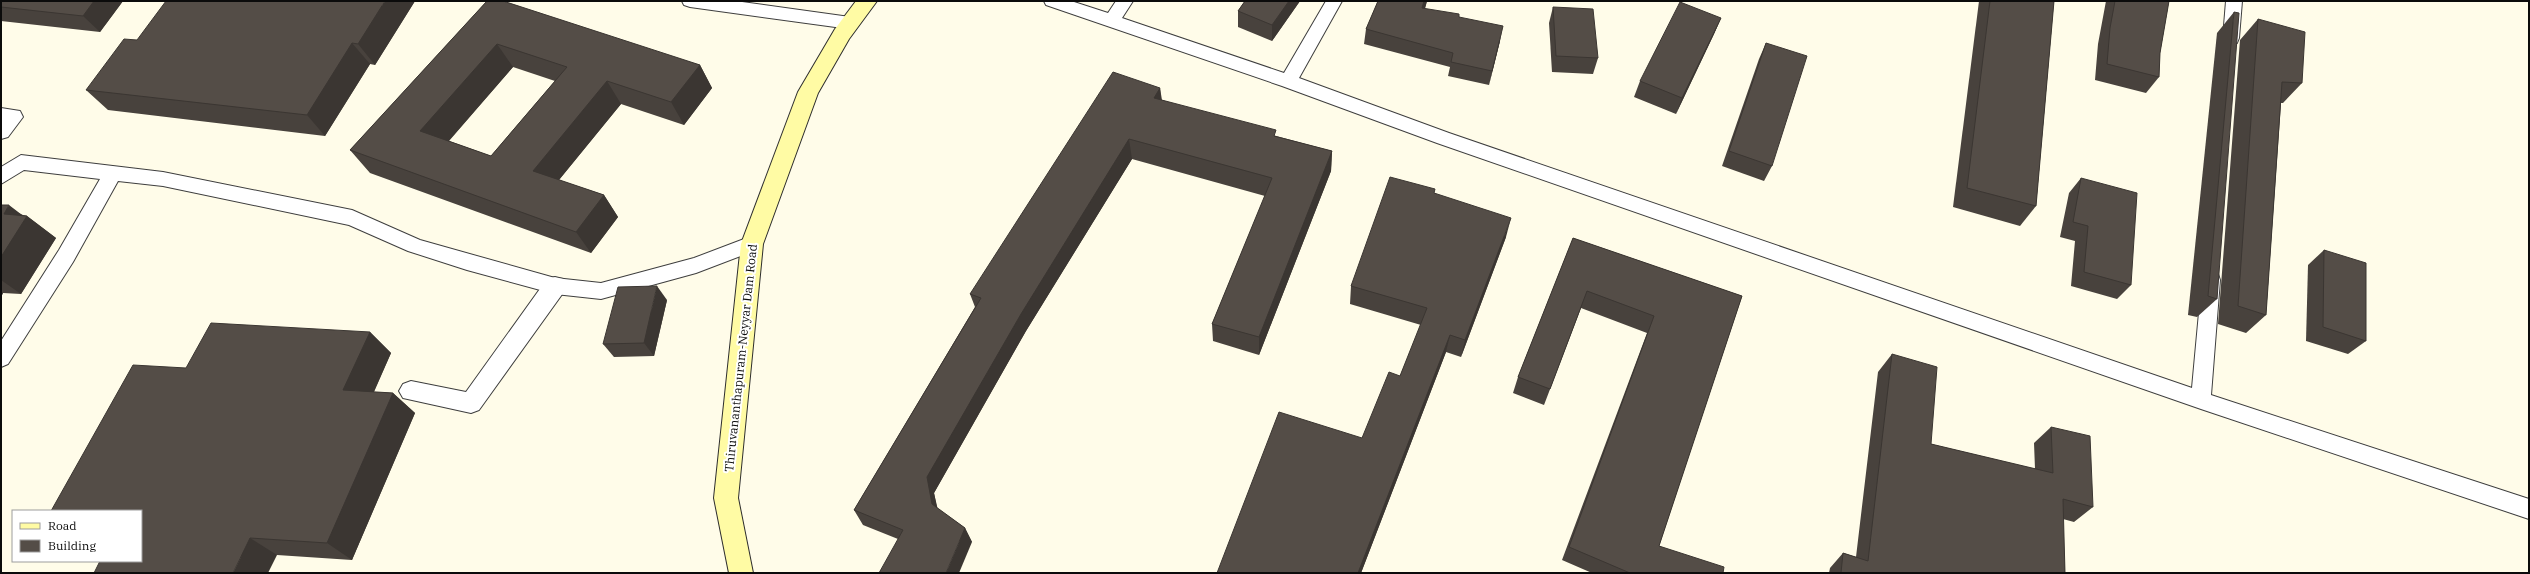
<svg xmlns="http://www.w3.org/2000/svg" width="2530" height="574" viewBox="0 0 2530 574" font-family="'IBM Plex Serif',serif">
	<style>
		.lines { fill: none; stroke-linecap: round; stroke-linejoin: round }
		.lane-casing { stroke: #3e3e3e; stroke-width: 2 }
		.street-casing { stroke: #3e3e3e; stroke-width: 2 }
		.secondary-casing { stroke: #2d2d2d; stroke-width: 2 }
		.lane { fill: #fff; fill-rule: evenodd }
		.street { fill: #fff; fill-rule: evenodd }
		.secondary { fill: #fffba4; fill-rule: evenodd }
		.wall { fill: #48423d; fill-rule: evenodd }
		.shaded-wall { fill: #3b3632 }
		.building { fill: #544d47; stroke: #3b3632; fill-rule: evenodd }
		.labels { text-anchor: middle; stroke-width: 4; stroke-linejoin: round; paint-order: stroke }
		.street-label { font-size: 12px; fill: #0b0b0b; stroke: #fff }
	</style>
	<rect width="100%" height="100%" fill="#fffce9"/>
	<g class="lines">
		<g class="lane-casing">
			<g id="lane">
				<polygon points="682,1 735,1 850,17 856,19 858,23 856,27 850,29 690,7 684,5"/>
				<polygon points="1044,1 1071,1 1108,13 1116,1 1133,1 1122,18 1284,73 1326,1 1342,1 1299,78 1449,133 2192,388 2202,280 2204,274 2211,272 2218,274 2220,280 2211,395 2529,499 2529,519 2201,409 1437,143 1282,86 1046,5"/>
				<polygon points="2226,1 2242,1 2239,38 2237,43 2231,44 2225,43 2223,38"/>
				<polygon points="21,155 163,172 352,210 420,240 555,278 601,283 694,258 752,236 759,239 761,244 759,249 696,273 601,299 555,294 467,270 408,251 349,225 163,186 118,181 73,262 8,364 1,367 1,341 59,250 100,179 24,170 1,184 1,167"/>
			</g>
		</g>
		<g class="street-casing">
			<g id="street">
				<polygon points="1,108 20,111 23,117 8,137 1,139"/>
				<polygon points="555,277 563,279 566,286 563,293 479,410 471,413 403,398 399,391 403,384 411,381 466,392 547,279"/>
			</g>
		</g>
		<g class="secondary-casing">
			<polygon id="secondary" points="856,1 877,1 849,39 818,93 763,244 738,498 753,573 729,573 714,498 741,244 798,92 835,29"/>
		</g>
		<use href="#lane" class="lane"/>
		<use href="#street" class="street"/>
		<use href="#secondary" class="secondary"/>
	</g>
	<g class="wall">
		<polygon points="1,1 123,1 100,32 1,21"/>
		<polygon points="415,1 375,65 370,64 325,136 108,110 86,90 137,40"/>
		<path d="M487 1 700 65 712 88 684 125 621 104 559 180 604 195 618 217 591 253 370 173 350 150ZM513 67 555 81 491 156 449 141Z"/>
		<polygon points="1245,1 1300,1 1272,41 1238,27 1238,11"/>
		<polygon points="1378,1 1427,1 1425,9 1459,17 1500,41 1489,85 1448,76 1450,67 1364,44 1366,29"/>
		<polygon points="1979,1 2054,1 2036,206 2020,226 1953,207"/>
		<polygon points="2106,1 2169,1 2160,53 2159,77 2146,93 2095,80 2098,44"/>
		<polygon points="1553,7 1598,58 1593,74 1552,72 1549,23"/>
		<polygon points="2234,12 2217,299 2197,317 2188,315 2217,33"/>
		<polygon points="1721,18 1714,34 1676,114 1634,97 1640,81"/>
		<polygon points="2258,19 2302,83 2283,103 2281,103 2266,315 2246,333 2218,324 2240,40"/>
		<polygon points="1766,43 1772,166 1764,181 1722,166 1759,59"/>
		<polygon points="1160,88 1162,100 1276,136 1332,151 1331,171 1259,355 1213,341 1212,324 1265,196 1132,159 1026,331 934,493 937,508 965,528 972,542 898,539 863,525 854,510 975,307 970,294"/>
		<polygon points="2081,178 2131,285 2117,299 2071,286 2075,241 2060,237 2069,193"/>
		<polygon points="1434,193 1506,237 1461,357 1446,352 1361,573 1217,573 1362,438 1400,376 1421,325 1350,304 1351,286"/>
		<polygon points="1,205 23,215 27,216 56,238 21,294 3,293 1,297"/>
		<polygon points="1573,238 1742,296 1659,546 1723,573 1592,573 1562,560 1647,333 1581,308 1544,405 1513,393 1518,377"/>
		<polygon points="2324,250 2366,341 2348,354 2306,341 2308,265"/>
		<polygon points="667,300 654,356 614,357 603,344"/>
		<polygon points="370,332 391,353 374,392 393,393 415,413 352,560 277,555 141,561 186,368"/>
		<polygon points="1892,354 1931,444 2035,469 2034,443 2051,427 2093,507 2074,522 2063,519 2065,573 1829,573 1830,568 1843,553 1856,557 1878,372"/>
	</g>
	<g class="shaded-wall">
		<polygon points="94,1 123,1 100,32 83,16"/>
		<polygon points="385,1 415,1 375,65 358,44"/>
		<polygon points="1289,1 1300,1 1272,41 1272,25"/>
		<polygon points="1424,1 1427,1 1420,23 1422,8"/>
		<polygon points="1721,18 1714,34 1676,114 1682,98"/>
		<polygon points="1503,26 1500,41 1489,85 1492,71"/>
		<polygon points="352,43 370,64 325,136 307,115"/>
		<polygon points="497,44 513,67 438,153 420,131"/>
		<polygon points="700,65 712,88 684,125 671,102"/>
		<polygon points="607,81 621,104 549,192 533,171"/>
		<polygon points="1160,88 1162,108 1154,98"/>
		<polygon points="1129,139 1132,159 1026,331 934,493 940,519 932,504 927,477 1021,314"/>
		<polygon points="1332,151 1331,171 1259,355 1259,337"/>
		<polygon points="604,195 618,217 591,253 576,232"/>
		<polygon points="9,205 26,218 27,216 56,238 21,294 1,280 1,257 4,214"/>
		<polygon points="1511,218 1506,237 1461,357 1465,340"/>
		<polygon points="657,286 667,300 654,356 644,343"/>
		<polygon points="1,292 3,293 1,297"/>
		<polygon points="370,332 391,353 366,409 343,390"/>
		<polygon points="1450,335 1446,352 1361,573 1358,573"/>
		<polygon points="393,393 415,413 352,560 327,543"/>
		<polygon points="965,528 972,542 959,573 946,573"/>
		<polygon points="250,538 277,555 268,573 233,573"/>
	</g>
	<g class="building">
		<polygon points="1,1 94,1 83,16 1,7"/>
		<polygon points="166,1 385,1 358,44 352,43 307,115 86,90 124,39 137,40"/>
		<path d="M487 1H503L700 65 671 102 607 81 533 171 604 195 576 232 350 150ZM497 44 567 67 491 156 420 131Z"/>
		<polygon points="1245,1 1289,1 1272,25 1238,11"/>
		<polygon points="1378,1 1424,1 1422,8 1459,14 1459,17 1503,26 1492,71 1451,62 1453,53 1366,29"/>
		<polygon points="1990,1 2054,1 2036,206 1967,188"/>
		<polygon points="2115,1 2169,1 2160,53 2159,77 2107,64 2110,28"/>
		<polygon points="1680,2 1721,18 1682,98 1640,81"/>
		<polygon points="1553,7 1593,9 1598,58 1556,56"/>
		<polygon points="2234,12 2239,13 2217,299 2208,296"/>
		<polygon points="2258,19 2305,32 2302,83 2282,82 2266,315 2238,306"/>
		<polygon points="1766,43 1807,56 1772,166 1729,151"/>
		<polygon points="1113,72 1160,88 1154,98 1276,130 1274,136 1332,151 1259,337 1212,324 1272,178 1129,139 1021,314 927,477 932,504 965,528 946,573 879,573 903,530 854,510 981,298 970,294"/>
		<polygon points="1390,177 1435,189 1434,193 1511,218 1465,340 1450,335 1358,573 1217,573 1279,412 1362,438 1389,372 1400,376 1427,308 1351,286"/>
		<polygon points="2081,178 2137,193 2131,285 2084,272 2088,226 2073,222"/>
		<polygon points="1,205 9,205 4,214 27,216 1,257"/>
		<polygon points="1573,238 1742,296 1659,546 1724,567 1723,573 1630,573 1569,547 1654,316 1587,291 1550,389 1518,377"/>
		<polygon points="2324,250 2366,263 2366,341 2323,327"/>
		<polygon points="657,286 644,343 603,344 618,287"/>
		<polygon points="211,323 370,332 343,390 393,393 327,543 250,538 233,573 94,573 100,561 141,561 141,511 51,511 133,365 186,368"/>
		<polygon points="1892,354 1937,367 1931,444 2053,473 2051,427 2090,436 2093,507 2063,499 2065,573 1841,573 1843,553 1868,561"/>
	</g>
	<g class="labels">
		<g class="street-label">
			<text transform="translate(741 358) rotate(-84)" y="4">Thiruvananthapuram-Neyyar Dam Road</text>
		</g>
	</g>
	<rect width="2530" height="574" fill="none" stroke="#0b0b0b" stroke-width="4"/>
	<rect x="12" y="510" width="130" height="52" fill="#ffffff" stroke="#9d9d9d"/>
	<rect x="20" y="523" width="20" height="6" fill="#fffba4" stroke="#9d9d9d"/>
	<text x="48" y="530" font-size="12" fill="#0b0b0b">Road</text>
	<rect x="20" y="540" width="20" height="12" fill="#544d47" stroke="#9d9d9d"/>
	<text x="48" y="550" font-size="12" fill="#0b0b0b">Building</text>
</svg>
